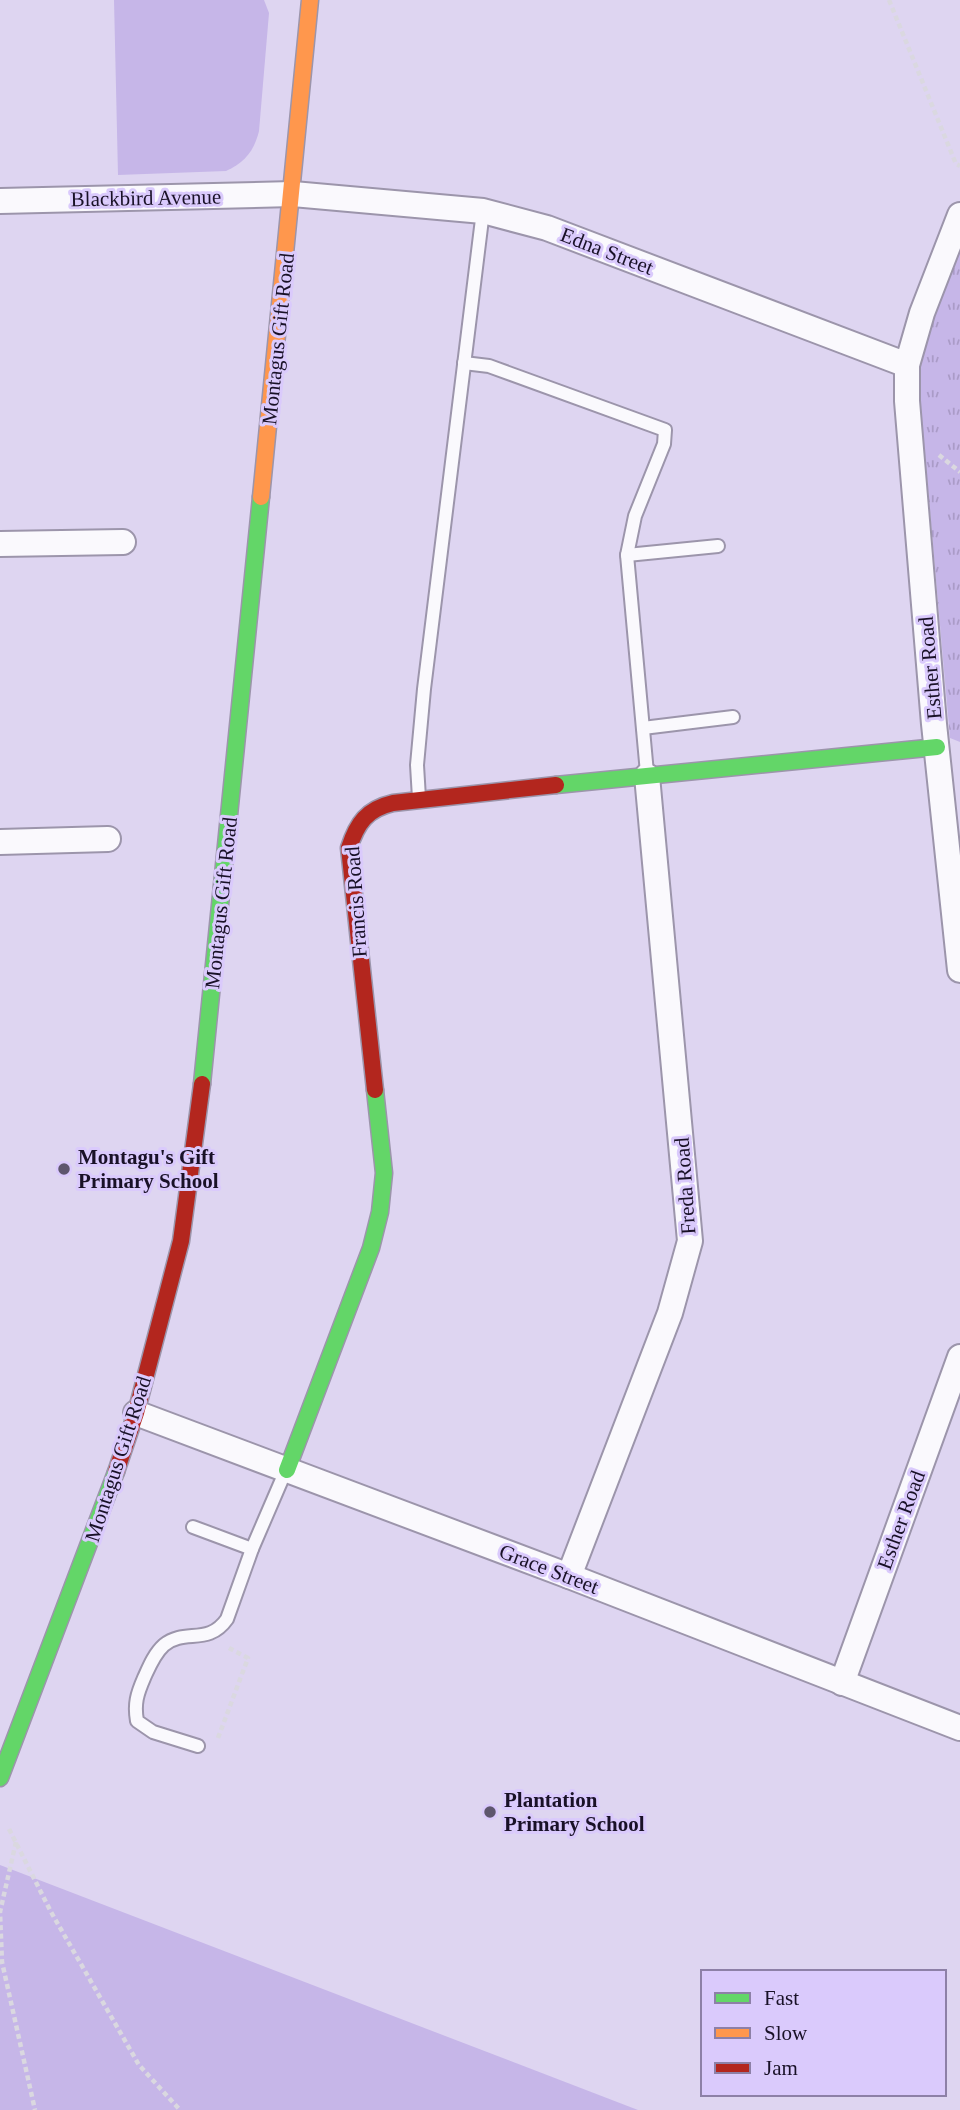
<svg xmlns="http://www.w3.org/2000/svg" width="960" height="2110" viewBox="0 0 960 2110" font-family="Georgia,serif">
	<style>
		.green { fill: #c6b6e8 }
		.park { fill: url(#park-tufts) }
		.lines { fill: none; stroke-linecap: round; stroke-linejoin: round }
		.lane-casing { stroke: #9c95ab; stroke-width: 16 }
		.street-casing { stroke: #9c95ab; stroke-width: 28 }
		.fast-casing { stroke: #9c95ab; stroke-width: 19 }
		.slow-casing { stroke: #9c95ab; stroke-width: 19 }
		.jam-casing { stroke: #9c95ab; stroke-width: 19 }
		.path { stroke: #dad8e0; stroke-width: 4.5; stroke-dasharray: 5 3.5; stroke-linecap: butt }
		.lane { stroke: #faf9fd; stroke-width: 12 }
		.street { stroke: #faf9fd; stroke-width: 24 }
		.fast { stroke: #63d668; stroke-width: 16 }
		.slow { stroke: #ff974d; stroke-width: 16 }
		.jam { stroke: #b3261e; stroke-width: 16 }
		.poi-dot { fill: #5e566e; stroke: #dacafc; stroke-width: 2.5 }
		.labels { text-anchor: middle; stroke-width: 6; stroke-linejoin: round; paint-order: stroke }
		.street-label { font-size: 21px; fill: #191127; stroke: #dacafc }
		.poi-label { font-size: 21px; font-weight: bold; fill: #191127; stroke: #dacafc; text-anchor: start }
	</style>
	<defs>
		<pattern id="park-tufts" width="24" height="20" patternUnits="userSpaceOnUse" patternTransform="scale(1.75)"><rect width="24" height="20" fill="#c6b6e8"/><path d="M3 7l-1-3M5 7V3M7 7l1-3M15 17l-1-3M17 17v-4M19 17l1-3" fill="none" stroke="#aa9bc7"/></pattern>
	</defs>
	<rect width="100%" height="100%" fill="#ded5f1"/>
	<g class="green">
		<path d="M114 0H264L269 13 259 131C254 151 245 162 226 171L118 175Z"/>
		<polygon points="0,1865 638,2110 0,2110"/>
	</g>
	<polygon class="park" points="960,249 960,742 950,738 918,377 922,350"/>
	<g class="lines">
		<g class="lane-casing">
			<g id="lane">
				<polyline points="464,363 489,366 665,430 664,444 635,516 627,555 647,773"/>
				<polyline points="627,555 718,546"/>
				<polyline points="643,728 733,717"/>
				<polyline points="419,798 417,765 424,689 483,211"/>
				<polyline points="193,1527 252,1549"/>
				<path d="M198 1746 153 1732 137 1721C134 1704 137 1694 144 1678 149 1667 154 1654 164 1645 185 1628 208 1646 227 1619L252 1549 286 1470"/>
			</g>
		</g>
		<g class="street-casing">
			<g id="street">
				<polyline points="0,201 293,194 483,211 547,228 907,365"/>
				<polyline points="960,215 922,313 907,365 907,401 934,724 960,970"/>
				<polyline points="0,544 123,542"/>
				<polyline points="0,842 108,839"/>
				<polyline points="136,1413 569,1576 960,1728"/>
				<polyline points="569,1576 670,1313 690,1241 647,776"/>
				<polyline points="842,1683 960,1357"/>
			</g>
		</g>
		<g class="fast-casing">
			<g id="fast">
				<polyline points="556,785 937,747"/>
				<polyline points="202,1084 261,497"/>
				<polyline points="287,1470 371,1248 380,1212 384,1173 375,1090"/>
				<polyline points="0,1778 116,1472"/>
			</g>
		</g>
		<g class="slow-casing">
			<polyline id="slow" points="261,497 310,0"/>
		</g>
		<g class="jam-casing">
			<g id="jam">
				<path d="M375 1090 349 848C357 823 367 809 393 803L556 785"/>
				<polyline points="116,1472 136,1413 181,1241 202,1084"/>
			</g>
		</g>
		<g class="path">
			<polyline points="889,0 956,164 960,166"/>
			<polyline points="939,455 960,472"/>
			<polyline points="218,1738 248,1658 229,1648"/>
			<polyline points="9,1829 51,1912 139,2065 180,2110"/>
			<polyline points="16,1842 0,1912 2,1962 35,2110"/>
		</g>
		<use href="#lane" class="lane"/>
		<use href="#street" class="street"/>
		<use href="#fast" class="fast"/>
		<use href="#slow" class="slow"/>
		<use href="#jam" class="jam"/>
	</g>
	<g class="poi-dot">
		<circle cx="64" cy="1169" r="7"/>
		<circle cx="490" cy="1812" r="7"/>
	</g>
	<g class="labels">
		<g class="street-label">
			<text transform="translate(146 198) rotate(-1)" y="7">Blackbird Avenue</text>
			<text transform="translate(607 251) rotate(21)" y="7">Edna Street</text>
			<text transform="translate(278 339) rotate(-84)" y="7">Montagus Gift Road</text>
			<text transform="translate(930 668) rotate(-95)" y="7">Esther Road</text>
			<text transform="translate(356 902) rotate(-94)" y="7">Francis Road</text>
			<text transform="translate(221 903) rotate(-84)" y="7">Montagus Gift Road</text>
			<text transform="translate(685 1186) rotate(-94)" y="7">Freda Road</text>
			<text transform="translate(118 1459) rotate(-72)" y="7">Montagus Gift Road</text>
			<text transform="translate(901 1520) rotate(-70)" y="7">Esther Road</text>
			<text transform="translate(549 1569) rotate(21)" y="7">Grace Street</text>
		</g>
		<g class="poi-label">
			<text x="78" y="1164">Montagu's Gift<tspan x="78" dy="24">Primary School</tspan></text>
			<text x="504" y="1807">Plantation<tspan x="504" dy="24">Primary School</tspan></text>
		</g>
	</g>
	<rect x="701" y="1970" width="245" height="126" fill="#dacafc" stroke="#8d80a7" stroke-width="2"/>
	<rect x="715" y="1993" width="35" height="10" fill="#63d668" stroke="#8d80a7" stroke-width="2"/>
	<text x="764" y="2005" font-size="21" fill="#191127">Fast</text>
	<rect x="715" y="2028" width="35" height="10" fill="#ff974d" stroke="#8d80a7" stroke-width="2"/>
	<text x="764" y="2040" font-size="21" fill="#191127">Slow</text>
	<rect x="715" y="2063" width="35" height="10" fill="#b3261e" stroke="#8d80a7" stroke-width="2"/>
	<text x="764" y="2075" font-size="21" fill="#191127">Jam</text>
</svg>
